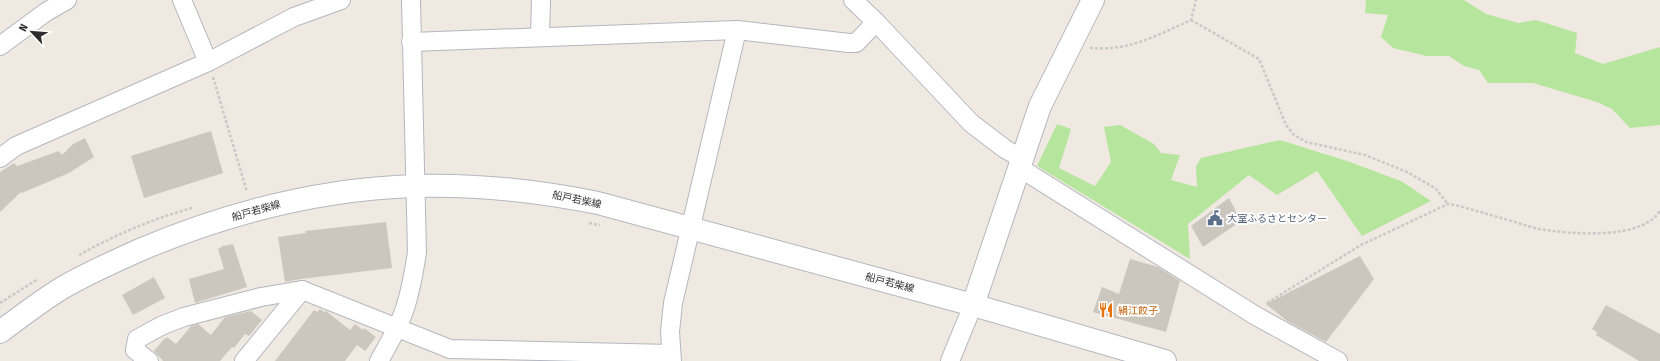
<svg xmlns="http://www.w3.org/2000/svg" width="1660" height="361" viewBox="0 0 1660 361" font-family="'Fira Sans Condensed','Noto Sans JP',sans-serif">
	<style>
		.green { fill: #b6e59e }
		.building { fill: #cbc7bf }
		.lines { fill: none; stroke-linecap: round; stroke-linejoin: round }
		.street-casing { stroke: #b4b7c1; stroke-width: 20 }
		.secondary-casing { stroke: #b4b7c1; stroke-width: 24 }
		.path { stroke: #c9c9c9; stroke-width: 2.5; stroke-dasharray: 3 2; stroke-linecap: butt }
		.street { stroke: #fff; stroke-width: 18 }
		.secondary { stroke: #fff; stroke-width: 22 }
		.labels { text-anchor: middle; stroke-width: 4; stroke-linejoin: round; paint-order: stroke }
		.street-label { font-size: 10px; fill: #2e2e2e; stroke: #fff }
		.service-label { font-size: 10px; fill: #4e5e75; stroke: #fff; text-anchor: start }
		.food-label { font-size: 10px; fill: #c56008; stroke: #fff; text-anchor: start }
	</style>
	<rect width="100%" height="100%" fill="#efe9e1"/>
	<g class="green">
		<polygon points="1366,0 1464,0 1486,14 1518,23 1536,20 1577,33 1575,53 1603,64 1660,47 1660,125 1630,128 1612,109 1597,102 1533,83 1488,83 1479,70 1464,66 1449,56 1427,56 1393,48 1381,37 1388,15 1365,13"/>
		<polygon points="1057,124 1071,129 1059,168 1095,186 1111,162 1104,127 1120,125 1154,144 1161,153 1180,155 1171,180 1197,187 1196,167 1201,158 1280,140 1347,161 1401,181 1431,201 1362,236 1317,171 1277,195 1249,175 1188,224 1190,259 1037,166"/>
	</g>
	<g class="building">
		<polygon points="211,131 223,173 144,198 131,156"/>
		<polygon points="85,138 94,157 69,173 22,193 21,192 0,212 0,172 14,163 17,166 59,151 62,155 73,144"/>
		<polygon points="1229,198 1241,221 1203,247 1191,226"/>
		<polygon points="386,222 392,268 301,279 285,282 278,237 306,233 305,231"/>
		<polygon points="233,244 247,287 195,303 189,279 224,269 218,249 223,246"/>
		<polygon points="1360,256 1374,279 1326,342 1287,321 1266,304"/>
		<polygon points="1130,259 1158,267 1180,281 1166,332 1093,312 1102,287 1119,294"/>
		<polygon points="154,277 165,298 133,315 122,295"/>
		<polygon points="1606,305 1660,334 1660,361 1639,361 1596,335 1597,332 1592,329"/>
		<polygon points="320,309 324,312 326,311 350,330 355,324 363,330 364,328 376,337 365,351 357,345 345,361 275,361 314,310 317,312"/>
		<polygon points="251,311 262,320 249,336 245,334 234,348 232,347 220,361 163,361 154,351 165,338 166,339 167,337 176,344 191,326 198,324 211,335 225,317"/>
	</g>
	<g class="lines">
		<g class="street-casing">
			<g id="street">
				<polyline points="182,0 208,62"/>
				<polyline points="853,0 876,22 971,123 1005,149 1021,158"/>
				<polyline points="540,36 541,0"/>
				<polyline points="411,42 737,30 849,43 856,43 876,22"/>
				<polyline points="0,46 46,12 67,0"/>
				<polyline points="0,158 16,146 208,62 294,17 341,0"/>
				<polyline points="1018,167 1256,316 1338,361"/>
				<polyline points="149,361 135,350 137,339 163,325 184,317 261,297 302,290 450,349 671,354"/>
				<polyline points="244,361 302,290"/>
				<path d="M379 361C388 345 398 328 404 311 411 291 414 272 417 252L411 0"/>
				<polyline points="672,361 670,332 673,303 737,30"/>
				<polyline points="950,361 973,305"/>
			</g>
		</g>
		<g class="secondary-casing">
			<g id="secondary">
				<polyline points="973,305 1040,106 1093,0"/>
				<path d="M0 332C20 317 41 301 62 288 88 273 115 261 142 249 230 212 320 189 415 186 477 184 538 191 598 203L973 305 1165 361"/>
			</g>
		</g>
		<g class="path">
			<polyline points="1191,20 1259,59 1286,125 1294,135 1306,142 1365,155 1407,172 1435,188 1448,204"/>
			<path d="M1090 48C1097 48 1104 49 1111 48 1139 46 1166 31 1191 20L1196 0"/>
			<polyline points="213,77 247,192"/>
			<polyline points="589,223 600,225"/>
			<path d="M79 255C115 235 152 219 192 208"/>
			<polyline points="0,303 38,279"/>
			<path d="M1267 303 1361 245 1448 204 1459 206C1477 211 1494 216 1512 221 1521 224 1530 227 1539 229 1568 234 1644 241 1660 210"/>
		</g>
		<use href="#street" class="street"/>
		<use href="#secondary" class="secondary"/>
	</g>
	<defs>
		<g id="civic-bare" transform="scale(1.2)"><path d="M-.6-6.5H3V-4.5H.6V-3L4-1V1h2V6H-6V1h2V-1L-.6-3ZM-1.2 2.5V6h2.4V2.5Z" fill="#5c6f8a" stroke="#fff" stroke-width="2.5" paint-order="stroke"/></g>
		<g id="restaurant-bare" transform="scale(1.2)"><path d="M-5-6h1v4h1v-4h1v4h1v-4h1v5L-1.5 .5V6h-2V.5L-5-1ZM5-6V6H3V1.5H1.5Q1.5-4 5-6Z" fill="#e8710a" stroke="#fff" stroke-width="2.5" paint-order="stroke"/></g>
	</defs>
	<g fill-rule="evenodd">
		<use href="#civic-bare" x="1215" y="218"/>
		<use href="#restaurant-bare" x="1106" y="310"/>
	</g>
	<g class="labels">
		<g class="street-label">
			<text transform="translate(577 199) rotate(12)" y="4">船戸若柴線</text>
			<text transform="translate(256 210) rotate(-16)" y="4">船戸若柴線</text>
			<text transform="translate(890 282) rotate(15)" y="4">船戸若柴線</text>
		</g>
		<g class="service-label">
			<text x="1227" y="222">大室ふるさとセンター</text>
		</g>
		<g class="food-label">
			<text x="1118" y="314">絹江餃子</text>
		</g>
	</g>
	<g transform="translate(32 32) rotate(296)" stroke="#ffffff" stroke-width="3" paint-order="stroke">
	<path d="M0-3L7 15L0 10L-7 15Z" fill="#2e2e2e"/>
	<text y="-6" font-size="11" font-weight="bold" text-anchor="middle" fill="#2e2e2e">N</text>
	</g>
</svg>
